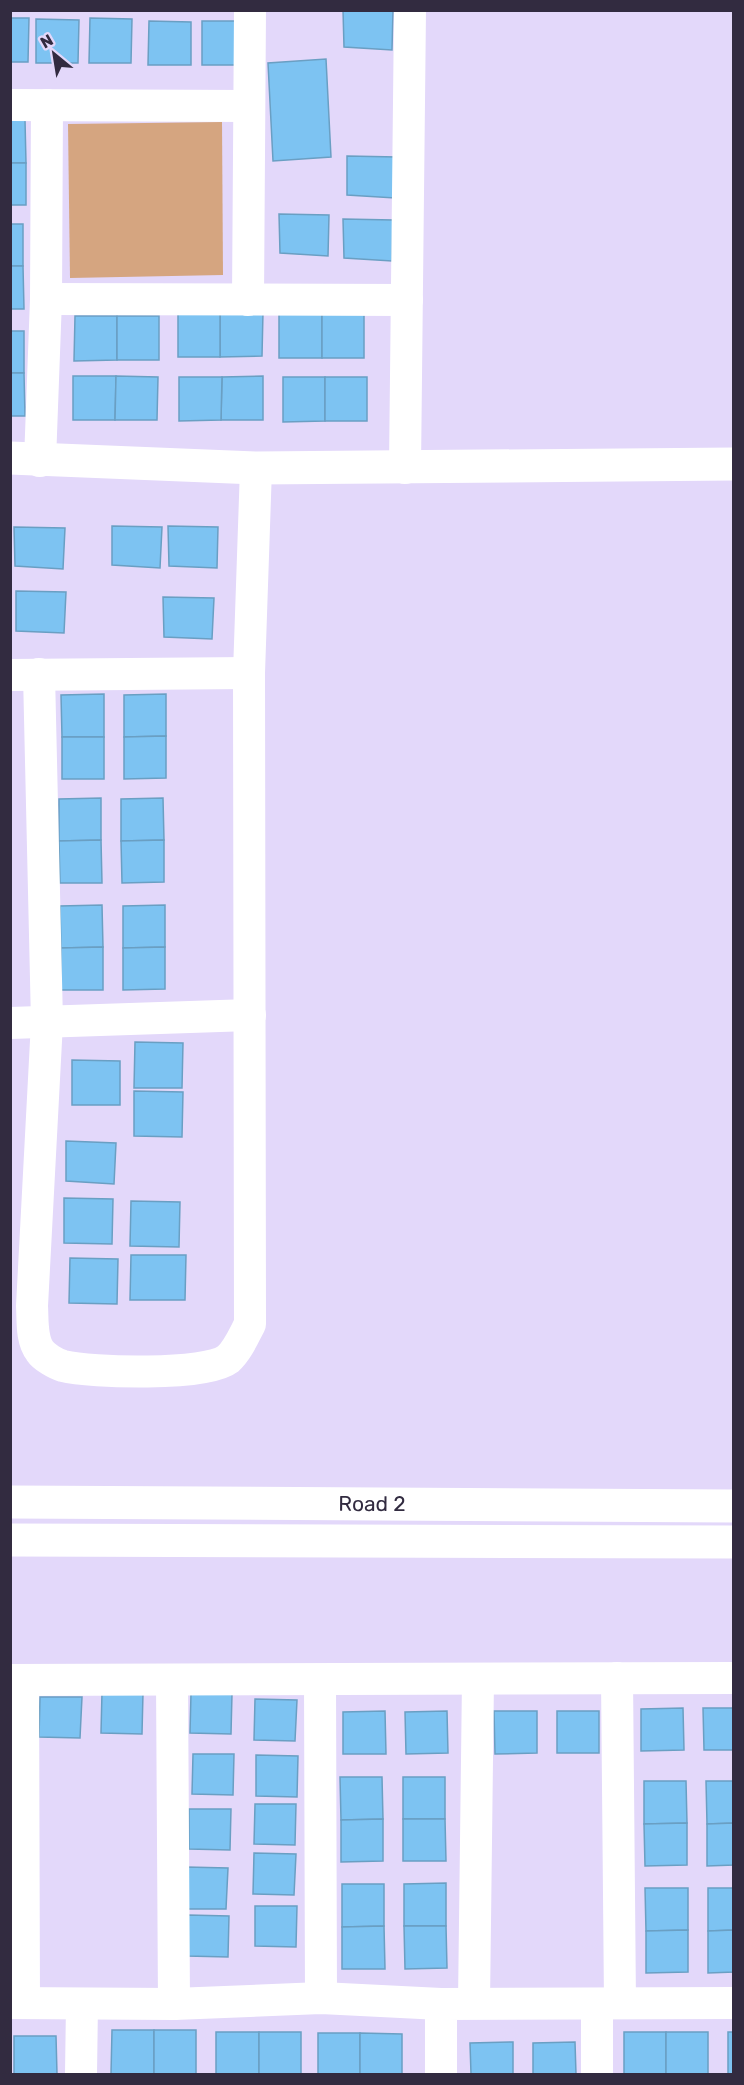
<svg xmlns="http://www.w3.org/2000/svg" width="744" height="2085" viewBox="0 0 744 2085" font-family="Rubik,sans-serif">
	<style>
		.green { fill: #d5a580 }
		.building { fill: #7dc3f2; stroke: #6a9fc3; stroke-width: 1.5 }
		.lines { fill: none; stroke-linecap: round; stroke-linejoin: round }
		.minor { stroke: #fff; stroke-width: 32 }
		.tertiary { stroke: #fff; stroke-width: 33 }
		.labels { text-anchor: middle; stroke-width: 6; stroke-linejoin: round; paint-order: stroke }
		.street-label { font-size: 21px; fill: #322b40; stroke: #e3d8fa }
	</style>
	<rect width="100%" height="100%" fill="#e3d8fa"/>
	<polygon class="green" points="222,122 223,275 70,278 68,124"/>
	<g class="building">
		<polygon points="343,10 393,10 392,50 344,47"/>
		<polygon points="10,18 29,18 28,62 10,62"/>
		<polygon points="90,18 132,19 131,63 89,63"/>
		<polygon points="36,19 79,20 78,63 36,63"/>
		<polygon points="149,21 191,22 191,65 148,65"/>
		<rect x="202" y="21" width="42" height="44"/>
		<polygon points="326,59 331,157 273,161 268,63"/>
		<polygon points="10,120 25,120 26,163 10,163"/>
		<polygon points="347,156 397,157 395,198 347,195"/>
		<rect x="10" y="163" width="16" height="42"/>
		<polygon points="279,214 329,215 328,256 280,253"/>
		<polygon points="343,219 393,220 392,261 344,258"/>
		<rect x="10" y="224" width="13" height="42"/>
		<polygon points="10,266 23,266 24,309 10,309"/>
		<polygon points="263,312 262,356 220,357 220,313"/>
		<rect x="178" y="313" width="42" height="44"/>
		<rect x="279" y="314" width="43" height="44"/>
		<rect x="322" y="314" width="42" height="44"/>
		<polygon points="75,316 117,316 117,360 74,361"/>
		<rect x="117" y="316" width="42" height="44"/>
		<rect x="10" y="331" width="14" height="42"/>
		<polygon points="10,373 24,373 25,416 10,416"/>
		<polygon points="73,376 116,376 115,420 73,420"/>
		<polygon points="116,376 158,377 157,420 115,420"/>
		<polygon points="263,376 263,420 221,420 222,377"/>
		<polygon points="179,377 222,377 221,420 179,421"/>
		<polygon points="283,377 325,377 325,421 283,422"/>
		<rect x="325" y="377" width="42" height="44"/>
		<polygon points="112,526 162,527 160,568 112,565"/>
		<polygon points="168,526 218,527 217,568 169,566"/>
		<polygon points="14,527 65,528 63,569 15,566"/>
		<polygon points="16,591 66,592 64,633 16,631"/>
		<polygon points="163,597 214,598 212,639 164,637"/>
		<polygon points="104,694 104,737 62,737 61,695"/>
		<polygon points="166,694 166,736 124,737 124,695"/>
		<polygon points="166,736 166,778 124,779 124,737"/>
		<rect x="62" y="737" width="42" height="42"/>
		<polygon points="101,798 101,840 59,841 59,799"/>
		<polygon points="163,798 164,840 121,841 121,799"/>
		<polygon points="101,840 102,883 60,883 59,841"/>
		<polygon points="164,840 164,882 122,883 121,841"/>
		<polygon points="102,905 103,947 61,948 60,906"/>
		<polygon points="165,905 165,947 123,948 123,906"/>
		<polygon points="103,947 103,990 61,990 61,948"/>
		<polygon points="165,947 165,989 123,990 123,948"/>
		<polygon points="135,1042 183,1043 182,1088 134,1088"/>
		<polygon points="72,1060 120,1061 120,1105 72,1105"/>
		<polygon points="134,1091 183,1092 182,1137 134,1136"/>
		<polygon points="66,1141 116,1143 114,1184 66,1181"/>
		<polygon points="64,1198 113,1199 112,1244 64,1243"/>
		<polygon points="131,1201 180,1202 179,1247 130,1246"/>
		<polygon points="131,1255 186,1255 185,1300 130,1300"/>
		<polygon points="70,1258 118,1259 117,1304 69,1303"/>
		<polygon points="102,1692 143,1693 142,1734 101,1733"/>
		<polygon points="191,1693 232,1694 231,1734 190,1733"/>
		<polygon points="40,1697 82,1697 80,1738 39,1737"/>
		<polygon points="255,1699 297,1700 295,1741 254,1740"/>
		<polygon points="683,1708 684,1750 641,1751 641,1709"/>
		<polygon points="703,1708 734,1708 734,1750 704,1750"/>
		<polygon points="385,1711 386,1754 343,1754 343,1712"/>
		<polygon points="447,1711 448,1753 406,1754 405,1712"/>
		<polygon points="494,1711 537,1711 537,1753 495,1754"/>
		<rect x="557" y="1711" width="42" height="42"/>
		<polygon points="193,1754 234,1754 233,1795 192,1794"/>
		<polygon points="256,1755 298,1756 297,1797 256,1796"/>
		<polygon points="340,1777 382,1777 383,1819 341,1820"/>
		<rect x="403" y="1777" width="42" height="42"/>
		<polygon points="644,1781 686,1781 687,1823 644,1824"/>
		<polygon points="706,1781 734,1781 734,1823 707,1824"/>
		<polygon points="255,1804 296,1804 295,1845 254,1844"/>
		<polygon points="189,1809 231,1809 230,1850 189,1849"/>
		<polygon points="383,1819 383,1861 341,1862 341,1820"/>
		<polygon points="403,1819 445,1819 446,1861 403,1861"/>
		<polygon points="687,1823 687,1865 645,1866 644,1824"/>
		<polygon points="734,1823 734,1865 707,1866 707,1824"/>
		<polygon points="254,1853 296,1854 294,1895 253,1894"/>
		<polygon points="186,1867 228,1868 226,1909 185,1909"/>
		<polygon points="446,1883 446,1926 404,1926 404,1884"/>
		<polygon points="342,1884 384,1884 384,1926 342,1927"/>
		<polygon points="645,1888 688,1888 688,1930 646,1931"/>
		<polygon points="708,1888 734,1888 734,1930 708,1931"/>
		<polygon points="255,1906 297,1906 296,1947 255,1946"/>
		<polygon points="188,1915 229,1916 228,1957 187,1956"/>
		<polygon points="384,1926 385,1969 342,1969 342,1927"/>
		<polygon points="404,1926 446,1926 447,1968 405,1969"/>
		<polygon points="688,1930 688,1972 646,1973 646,1931"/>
		<polygon points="734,1930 734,1972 708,1973 708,1931"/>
		<polygon points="112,2030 154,2030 154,2074 111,2074"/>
		<rect x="154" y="2030" width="42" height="44"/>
		<rect x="216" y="2032" width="43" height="42"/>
		<rect x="259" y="2032" width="42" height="42"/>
		<rect x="624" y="2032" width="42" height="42"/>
		<rect x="666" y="2032" width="42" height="42"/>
		<rect x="728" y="2032" width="6" height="42"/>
		<rect x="318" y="2033" width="42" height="41"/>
		<polygon points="360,2033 402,2034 402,2074 360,2074"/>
		<polygon points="14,2036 56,2036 57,2074 14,2074"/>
		<polygon points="513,2042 513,2074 471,2074 470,2043"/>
		<polygon points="575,2042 576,2074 533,2074 533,2043"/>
	</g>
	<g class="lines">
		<g class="minor">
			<polyline points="10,105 249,106"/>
			<polyline points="46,299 407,300"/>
			<polyline points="248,300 250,10"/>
			<polyline points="40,461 46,299 47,105"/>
			<polyline points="405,468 410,10"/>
			<path d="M39 674 47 1022 32 1306C33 1321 31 1339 40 1351 44 1357 56 1364 63 1366 91 1373 206 1376 228 1359 238 1350 244 1335 250 1324L249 673 256 468"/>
			<polyline points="10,675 249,673"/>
			<polyline points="10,1023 250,1015"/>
			<polyline points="617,1678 620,2003"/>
			<polyline points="10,1680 734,1678"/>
			<polyline points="23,1680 24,2003"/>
			<polyline points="172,1680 174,2004"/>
			<polyline points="320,1680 321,1998"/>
			<polyline points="10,2003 174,2004 321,1998 441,2004"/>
			<polyline points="474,2003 478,1679"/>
			<polyline points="81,2074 82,2004"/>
			<polyline points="441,2074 441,2004 734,2003"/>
			<polyline points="597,2074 597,2004"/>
		</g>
		<g class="tertiary">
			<polyline points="10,458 256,468 734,464"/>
			<path id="s1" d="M10 1502 734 1506"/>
			<polyline points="10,1540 734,1542"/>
		</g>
	</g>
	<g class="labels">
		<g class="street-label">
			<text dy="7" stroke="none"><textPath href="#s1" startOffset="362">Road 2</textPath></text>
		</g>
	</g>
	<rect width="744" height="2085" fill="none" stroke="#322b40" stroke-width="24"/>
	<g transform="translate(54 54) rotate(330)" stroke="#e3d8fa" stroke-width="4.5" paint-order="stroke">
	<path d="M0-4.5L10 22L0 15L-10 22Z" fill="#322b40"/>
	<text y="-9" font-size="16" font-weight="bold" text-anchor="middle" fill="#322b40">N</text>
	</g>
</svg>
